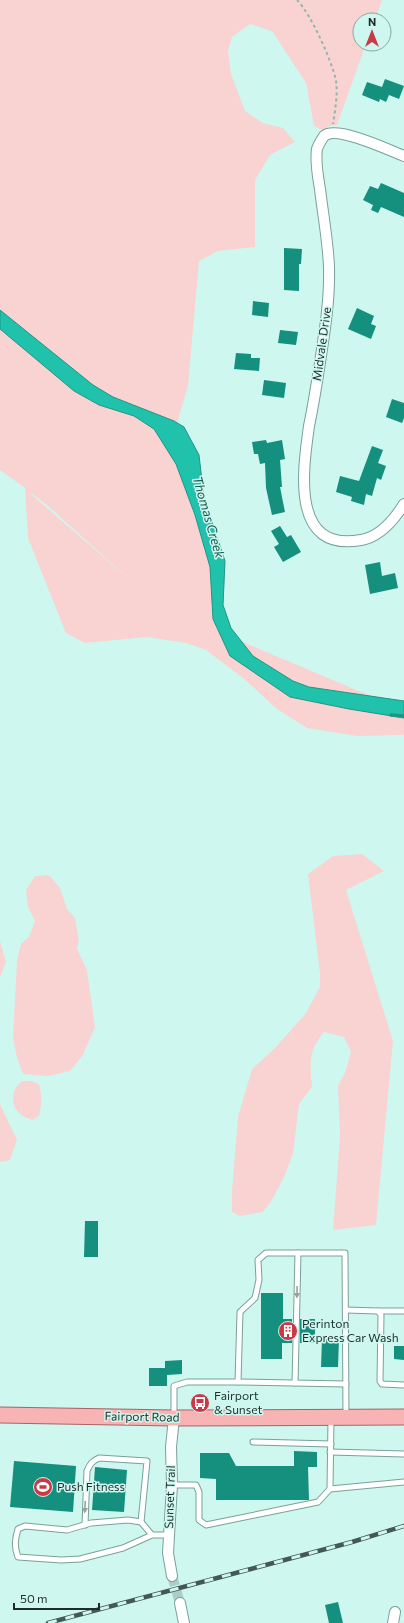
<svg xmlns="http://www.w3.org/2000/svg" width="404" height="1623" viewBox="0 0 404 1623" font-family="Commissioner,sans-serif">
	<style>
		.green { fill: #f9d3d2; fill-rule: evenodd }
		.water { fill: #21c2ac; stroke: #209585 }
		.lines { fill: none; stroke-linecap: round; stroke-linejoin: round }
		.stream { stroke: #209585; stroke-width: 3.5 }
		.building { fill: #158f7e }
		.minor-tunnel { stroke: #abcfc8; stroke-width: 10; stroke-dasharray: 10 5; stroke-linecap: butt }
		.service-casing { stroke: #79a199; stroke-width: 7 }
		.minor-casing { stroke: #79a199; stroke-width: 12 }
		.primary-casing { stroke: #a96364; stroke-width: 17 }
		.path { stroke: #94b5ae; stroke-width: 2; stroke-dasharray: 3 3; stroke-linecap: butt }
		.service { stroke: #fff; stroke-width: 5 }
		.minor { stroke: #fff; stroke-width: 10 }
		.primary { stroke: #f8b3b5; stroke-width: 15 }
		.rail-casing { stroke: #445955; stroke-width: 4.5 }
		.rail { stroke: #cef8ef; stroke-width: 3; stroke-dasharray: 9; stroke-linecap: butt }
		.oneway { fill: #99a09f }
		.labels { text-anchor: middle; stroke-width: 3; stroke-linejoin: round; paint-order: stroke }
		.street-label { font-size: 12px; fill: #1d2d2a; stroke: #cef8ef }
		.poi-label { font-size: 12px; fill: #1d2d2a; stroke: #cef8ef; text-anchor: start }
		.water-label { font-size: 13px; font-style: italic; fill: #1d594f; stroke: #cef8ef }
	</style>
	<rect width="100%" height="100%" fill="#cef8ef"/>
	<g class="green">
		<polygon points="0,0 382,0 375,20 360,20 360,44 366,44 337,125 329,126 324,131 314,126 306,83 272,31 250,24 232,37 228,51 231,74 245,111 263,123 283,128 295,142 270,155 255,180 255,247 218,251 199,261 188,386 177,423 113,397 93,385 0,310"/>
		<path d="M0 329 99 405 134 416 154 429 176 464 195 515 210 567 213 619 219 632 404 710V735L357 736 307 728 277 709 243 678 206 650 186 643 147 637 85 643 66 633 28 538 25 488 0 470ZM31 493 48 506 130 580 31 494Z"/>
		<path d="M362 854 384 871 346 890 393 1041 376 1225 333 1230 340 1136 338 1086 345 1073 351 1052 344 1037 324 1032C308 1051 310 1063 312 1087L299 1104 293 1154 284 1177 272 1200 263 1212 240 1216 232 1212V1191L238 1117 252 1069 275 1048 306 1013 320 987V974L308 874 333 856Z"/>
		<polygon points="49,875 60,888 67,909 75,918 79,940 77,949 87,970 95,1027 83,1055 70,1071 48,1076 23,1074 17,1058 13,1038 17,960 21,944 29,937 35,921 28,907 26,890 35,876"/>
		<polygon points="0,941 6,962 0,977"/>
		<path d="M22 1081H32L39 1084C42 1096 42 1104 39 1116L33 1120C12 1116 6 1094 22 1081Z"/>
		<polygon points="0,1104 17,1140 10,1160 0,1162"/>
	</g>
	<polygon class="water" points="0,310 93,385 113,397 174,421 184,427 199,455 204,498 225,561 223,605 231,628 253,656 293,681 309,687 404,701 404,718 349,709 290,697 230,656 213,619 210,567 195,515 176,464 154,429 134,416 99,405 74,391 0,329"/>
	<g class="lines">
		<polyline class="stream" points="391,715 404,716"/>
	</g>
	<g class="building">
		<polygon points="385,79 404,86 399,99 389,95 386,102 380,99 379,102 362,95 367,82 382,87"/>
		<polygon points="381,183 404,193 404,217 381,207 378,213 371,210 373,205 363,200 370,186 378,189"/>
		<polygon points="284,248 302,249 301,264 299,264 299,291 284,290"/>
		<polygon points="253,301 269,303 268,317 252,315"/>
		<polygon points="357,308 374,316 371,324 376,326 371,339 348,329"/>
		<polygon points="280,330 298,332 296,345 278,343"/>
		<polygon points="236,353 251,354 251,358 260,358 259,371 234,369"/>
		<polygon points="264,380 286,383 284,398 262,395"/>
		<polygon points="392,399 404,403 404,418 402,423 386,417"/>
		<polygon points="266,440 267,443 282,440 285,459 280,460 282,487 280,487 285,512 272,515 266,488 265,463 260,464 258,454 254,454 252,442"/>
		<polygon points="372,446 383,450 378,463 386,466 381,480 377,478 372,496 366,494 364,505 351,501 352,497 336,492 340,476 359,481"/>
		<polygon points="280,526 287,537 291,535 301,552 283,562 274,547 279,544 271,531"/>
		<polygon points="380,562 382,576 395,573 398,588 370,594 365,565"/>
		<polygon points="85,1221 98,1221 98,1257 84,1257"/>
		<polygon points="261,1293 283,1293 283,1319 292,1319 292,1343 282,1343 282,1359 261,1359"/>
		<rect x="300" y="1319" width="15" height="24"/>
		<polygon points="322,1339 339,1339 338,1367 321,1367"/>
		<polygon points="394,1346 404,1346 404,1360 394,1359"/>
		<polygon points="182,1360 182,1374 167,1375 167,1386 149,1386 149,1368 165,1368 165,1361"/>
		<polygon points="294,1451 317,1452 317,1467 308,1467 309,1500 216,1500 216,1479 200,1478 200,1453 229,1453 236,1466 294,1466"/>
		<polygon points="14,1461 76,1466 73,1512 10,1507"/>
		<polygon points="95,1467 127,1470 124,1512 92,1510"/>
		<polygon points="338,1602 343,1623 329,1623 325,1605"/>
	</g>
	<g class="lines">
		<polyline class="minor-tunnel" points="172,1576 180,1603"/>
		<g class="service-casing">
			<g id="service">
				<polyline points="346,1310 378,1311 381,1315 380,1381 382,1384 404,1385"/>
				<polyline points="378,1311 404,1311"/>
				<polyline points="238,1382 346,1384"/>
				<polyline points="295,1383 298,1253"/>
				<polyline points="174,1417 174,1386 187,1382 238,1382 240,1312 255,1298 259,1280 258,1260 266,1253 345,1253 346,1416"/>
				<polyline points="253,1442 331,1444"/>
				<polyline points="330,1452 404,1454"/>
				<polyline points="172,1485 196,1485 199,1492 199,1520 206,1525 318,1502 330,1489 331,1419"/>
				<polyline points="330,1489 404,1482"/>
				<path d="M85 1525 87 1471C90 1464 92 1461 99 1458L147 1461 141 1522"/>
				<path d="M152 1535 141 1522 128 1520 91 1523 67 1530 25 1526 18 1529C15 1539 14 1547 18 1557L61 1560 80 1559 123 1548 152 1535H169"/>
			</g>
		</g>
		<g class="minor-casing">
			<g id="minor">
				<path d="M404 156C389 150 336 125 324 136 322 139 318 146 317 149 315 162 318 177 320 189 323 215 328 241 329 267 330 301 324 336 319 369 316 388 313 407 309 426 303 469 290 553 361 540 380 537 394 520 404 504"/>
				<polyline points="172,1576 168,1553 172,1485 171,1447 174,1418"/>
				<polyline points="180,1603 184,1623"/>
				<polyline points="393,1623 395,1612"/>
			</g>
		</g>
		<g class="primary-casing">
			<polyline id="primary" points="0,1415 174,1418 404,1417"/>
		</g>
		<path class="path" d="M297 0C311 14 332 61 336 81 338 94 335 111 333 124"/>
		<use href="#service" class="service"/>
		<use href="#minor" class="minor"/>
		<use href="#primary" class="primary"/>
		<g class="rail-casing">
			<polyline id="rail" points="48,1623 352,1542 404,1526"/>
		</g>
		<use href="#rail" class="rail"/>
	</g>
	<defs><path id="oneway-solid" d="M-6-.8H1V-3.2L6.5 0L1 3.2V.8H-6Z"/></defs>
	<g class="oneway">
		<use href="#oneway-solid" transform="translate(297 1292) rotate(91)"/>
		<use href="#oneway-solid" transform="translate(85 1507) rotate(93)"/>
	</g>
	<defs>
		<g id="building-disc" transform="scale(1)"><circle r="9.5" fill="#c93948" stroke="#cef8ef"/><path d="M-4-6H4V6H1V3H-1V6H-4ZM-2.5-4.3h1.7v1.8h-1.7ZM.8-4.3h1.7v1.8H.8ZM-2.5-1h1.7V.8h-1.7ZM.8-1h1.7V.8H.8Z" fill="#fff"/></g>
		<g id="bus-disc" transform="scale(1)"><circle r="9.5" fill="#c93948" stroke="#cef8ef"/><path d="M-5-6H5V4H4V6H2V4H-2V6H-4V4H-5ZM-3.5-4V0h7V-4ZM-3.5 1.2v1.5H-2V1.2ZM2 1.2v1.5H3.5V1.2Z" fill="#fff"/></g>
		<g id="stadium-disc" transform="scale(1)"><circle r="9.5" fill="#c93948" stroke="#cef8ef"/><path d="M0-5a6.5 5 0 1 0 0 10a6.5 5 0 1 0 0-10ZM-3.5-1.8h7v3.6h-7Z" fill="#fff"/></g>
	</defs>
	<g fill-rule="evenodd">
		<use href="#building-disc" x="288" y="1331"/>
		<use href="#bus-disc" x="200" y="1403"/>
		<use href="#stadium-disc" x="43" y="1487"/>
	</g>
	<g class="labels">
		<g class="street-label">
			<text transform="translate(322 344) rotate(-82)" y="4">Midvale Drive</text>
			<text transform="translate(142 1417) rotate(1)" y="4">Fairport Road</text>
			<text transform="translate(170 1497) rotate(-88)" y="4">Sunset Trail</text>
		</g>
		<g class="poi-label">
			<text x="302" y="1328">Perinton<tspan x="302" dy="14">Express Car Wash</tspan></text>
			<text x="214" y="1400">Fairport<tspan x="214" dy="14">&amp; Sunset</tspan></text>
			<text x="57" y="1491">Push Fitness</text>
		</g>
		<g class="water-label">
			<text transform="translate(209 517) rotate(74)" y="5">Thomas Creek</text>
		</g>
	</g>
	<g transform="translate(372 32)"><circle r="19" fill="#cef8ef" stroke="#87a7a0"/>
	<path d="M0-3L7 15L0 10L-7 15Z" fill="#c93948"/>
	<text y="-6" font-size="11" font-weight="bold" text-anchor="middle" fill="#1d2d2a">N</text>
	</g>
	<path d="M14 1603v6h85v-6" fill="none" stroke="#1d2d2a" stroke-width="2"/>
	<text x="20" y="1603" font-size="12" fill="#1d2d2a" stroke="#cef8ef" stroke-width="3" paint-order="stroke">50 m</text>
</svg>
